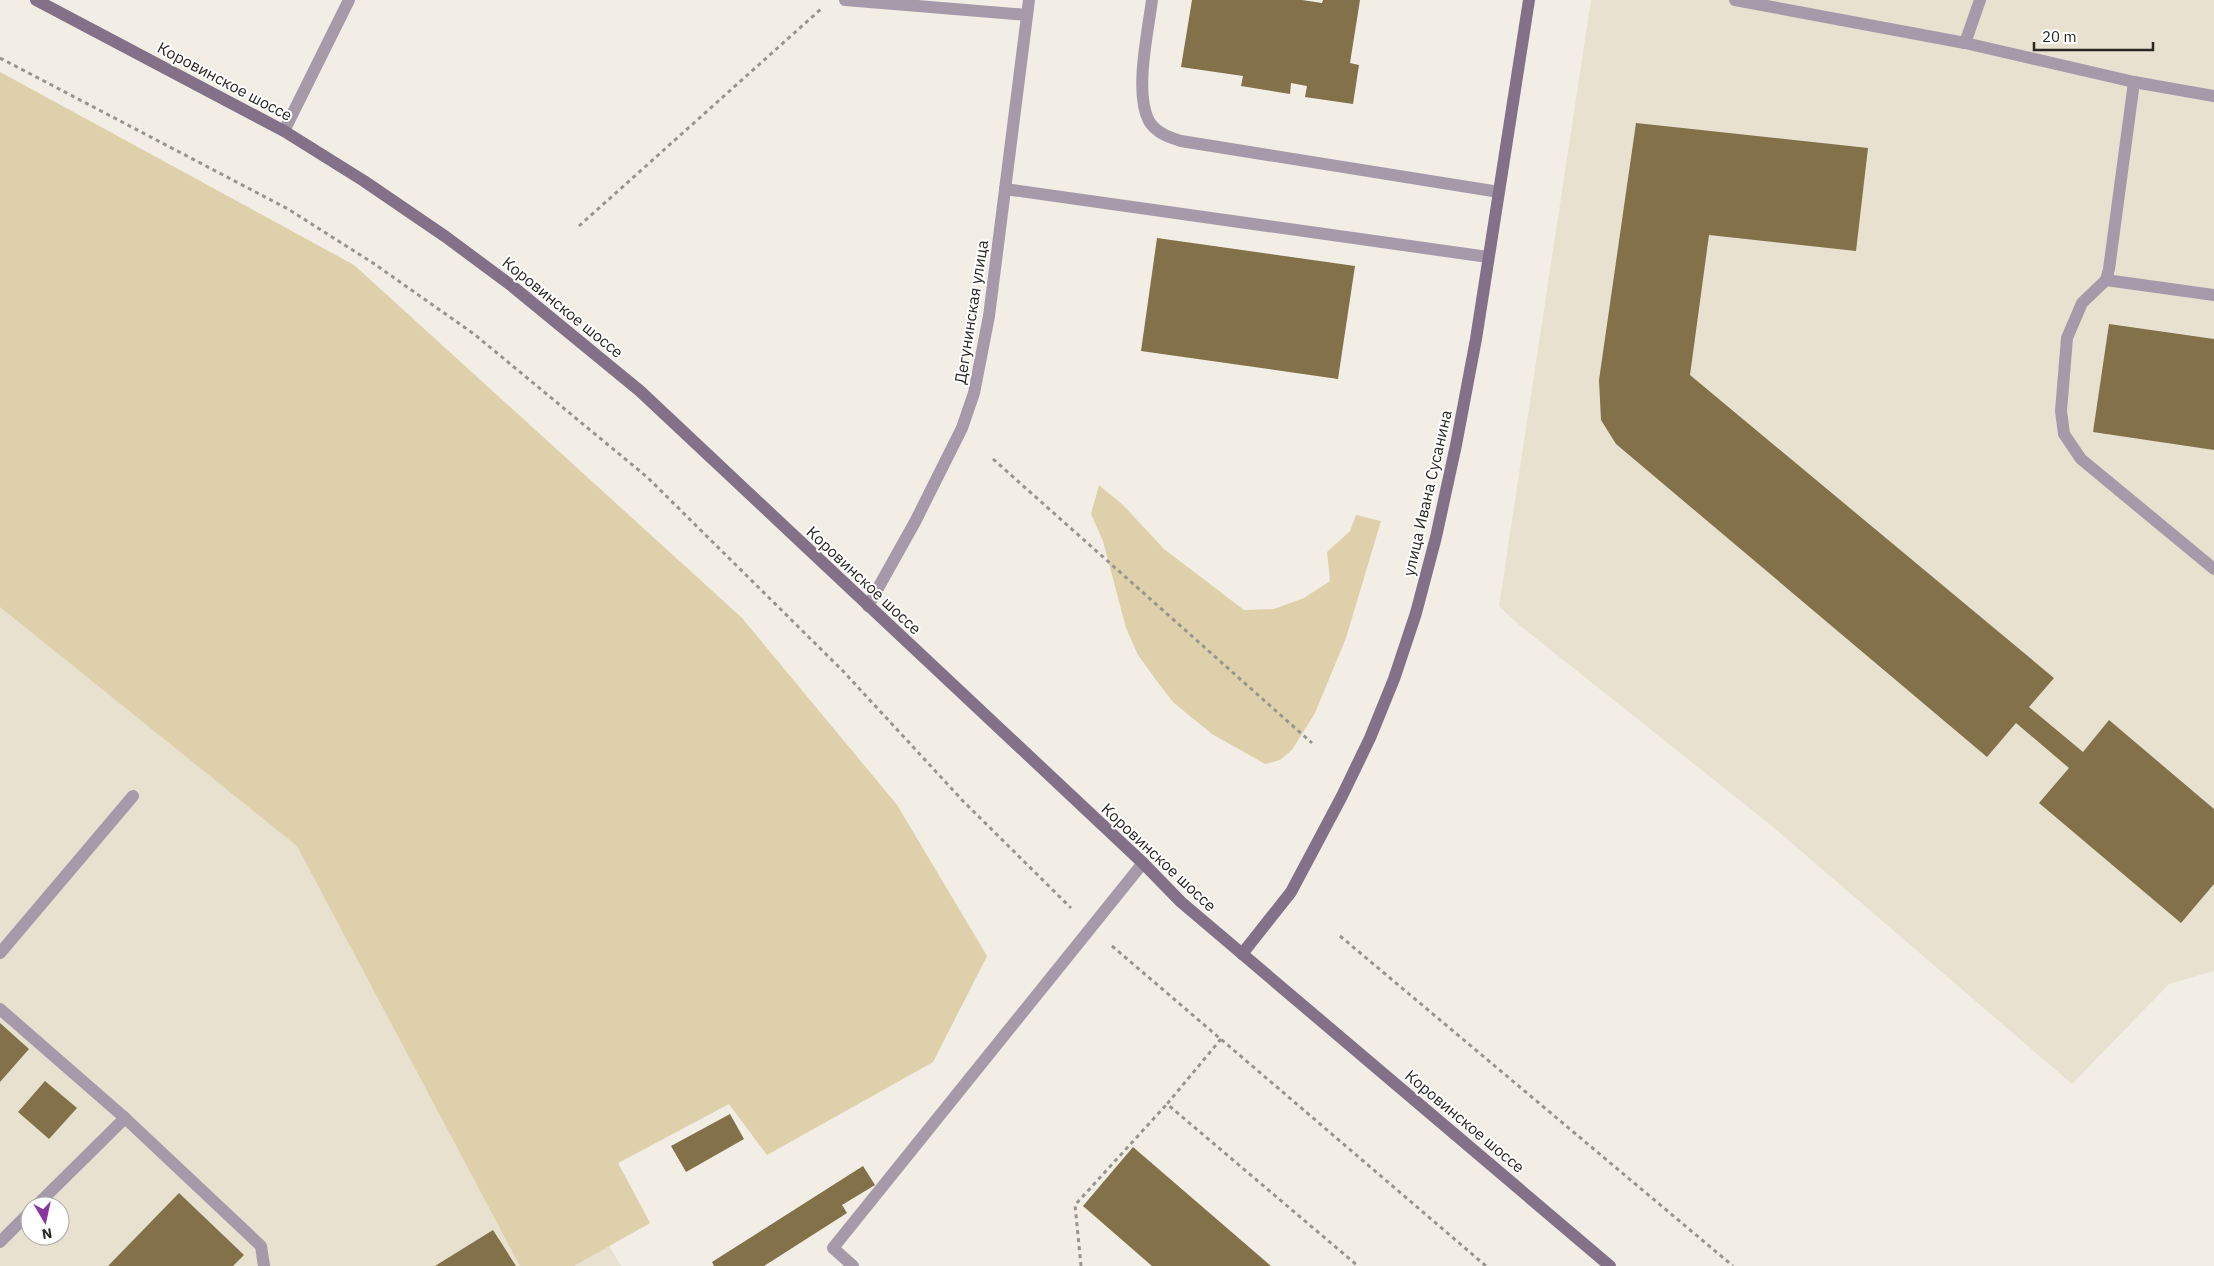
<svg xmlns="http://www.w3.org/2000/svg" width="2214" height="1266" viewBox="0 0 2214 1266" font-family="'IBM Plex Sans',sans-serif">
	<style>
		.built { fill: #e8e1d0; fill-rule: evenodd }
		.green { fill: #dfd0ac }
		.building { fill: #827149 }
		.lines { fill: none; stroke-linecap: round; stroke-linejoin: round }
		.path { stroke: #97958e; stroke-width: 3; stroke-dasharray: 4 4; stroke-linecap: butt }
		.lane { stroke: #a69aaa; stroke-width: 12 }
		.street { stroke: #a69aaa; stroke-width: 12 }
		.secondary { stroke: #837189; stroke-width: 12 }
		.labels { text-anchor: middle; stroke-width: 4; stroke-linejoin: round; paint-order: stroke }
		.street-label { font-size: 16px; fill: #282723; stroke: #fff }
	</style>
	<rect width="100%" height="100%" fill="#f2eee5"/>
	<g class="built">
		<polygon points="1591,0 2214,0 2214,971 2169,984 2072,1084 1772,826 1518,624 1499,606"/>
		<path d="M0 72 354 265 742 618 897 805 987 956 933 1062 767 1155 729 1104 618 1163 650 1223 609 1246 621 1266H0ZM30 1206H60V1236H30Z"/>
	</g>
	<g class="green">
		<polygon points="0,72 354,265 742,618 897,805 987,956 933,1062 767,1155 729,1104 618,1163 650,1223 574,1266 520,1266 297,846 0,607"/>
		<polygon points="1099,485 1123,505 1164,549 1244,610 1274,609 1304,598 1330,581 1327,552 1350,531 1356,515 1381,521 1346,638 1315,713 1292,750 1280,760 1265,764 1212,734 1174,703 1156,680 1138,655 1126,628 1103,541 1091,514"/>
	</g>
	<g class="building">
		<polygon points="1192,0 1302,0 1322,3 1323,0 1360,0 1350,63 1359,65 1353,104 1305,97 1307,86 1291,83 1290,94 1241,86 1243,76 1181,67"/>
		<polygon points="1636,123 1868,148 1856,251 1709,235 1690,375 2054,678 2029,707 2083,752 2109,720 2214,809 2214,884 2181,923 2039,803 2069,768 2016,723 1987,757 1616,444 1601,420 1599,380"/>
		<polygon points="1157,238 1355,266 1338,379 1141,351"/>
		<polygon points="2109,324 2214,339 2214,450 2093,432"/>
		<polygon points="0,1023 29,1049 0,1082"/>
		<polygon points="45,1081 77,1108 49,1139 18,1112"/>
		<polygon points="730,1114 744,1139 686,1172 671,1146"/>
		<polygon points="1133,1147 1271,1266 1152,1266 1083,1206"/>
		<polygon points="863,1166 875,1185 842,1205 847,1213 764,1266 714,1266 712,1262"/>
		<polygon points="179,1193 244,1255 233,1266 108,1266"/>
		<polygon points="493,1230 516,1266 435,1266"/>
	</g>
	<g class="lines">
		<g class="path">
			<polyline points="0,58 288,209 373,263 474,334 647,477 843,671 963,801 1071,908"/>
			<polyline points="579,226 821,9"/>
			<polyline points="993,459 1312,743"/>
			<polyline points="1340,936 1733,1266"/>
			<polyline points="1112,946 1486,1266"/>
			<polyline points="1221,1039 1167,1104 1358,1266"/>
			<polyline points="1081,1266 1075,1205 1167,1104"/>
		</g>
		<g class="lane">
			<polyline points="845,0 1027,15"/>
			<path d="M1152 0C1148 32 1134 93 1149 121 1156 133 1169 137 1181 141L1499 192"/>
			<polyline points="1735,0 1965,43 2134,82 2214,96"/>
			<polyline points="1965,43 1980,0"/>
			<polyline points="2134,82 2109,269 2106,280 2082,303 2067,338 2061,411 2064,434 2081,459 2214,569"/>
			<polyline points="284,131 349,0"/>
			<polyline points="1005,189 1488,257"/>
			<polyline points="2106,280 2214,295"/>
			<polyline points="0,953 133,796"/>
			<polyline points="0,1009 125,1118 261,1246 264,1266"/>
			<polyline points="36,1206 125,1118"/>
			<polyline points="0,1242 30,1212"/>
			<polyline points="853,1266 833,1248 1143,863"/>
		</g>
		<polyline class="street" points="868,606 915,522 962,428 974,393 989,316 1029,0"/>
		<g class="secondary">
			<polyline points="36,0 284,131 364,181 446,237 512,286 640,391 1143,863 1181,902 1610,1266"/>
			<polyline points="1242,954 1291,892 1342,796 1370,738 1394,679 1416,613 1436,537 1456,445 1476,339 1529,0"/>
		</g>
	</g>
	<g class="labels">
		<g class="street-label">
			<text transform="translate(225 81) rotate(28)" y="6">Коровинское шоссе</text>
			<text transform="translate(563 307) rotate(39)" y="6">Коровинское шоссе</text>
			<text transform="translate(971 312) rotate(-81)" y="6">Дегунинская улица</text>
			<text transform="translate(1427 493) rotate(-77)" y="6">улица Ивана Сусанина</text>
			<text transform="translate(864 580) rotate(43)" y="6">Коровинское шоссе</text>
			<text transform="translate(1159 857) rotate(43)" y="6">Коровинское шоссе</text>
			<text transform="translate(1465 1121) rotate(40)" y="6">Коровинское шоссе</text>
		</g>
	</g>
	<g transform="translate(45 1221) rotate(171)"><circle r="24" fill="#ffffff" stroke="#a9a9a7"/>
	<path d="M0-4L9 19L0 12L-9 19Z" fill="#8935a4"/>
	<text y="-8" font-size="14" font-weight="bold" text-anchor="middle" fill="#282723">N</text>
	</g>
	<path d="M2034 42v8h119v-8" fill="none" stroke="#282723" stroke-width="2.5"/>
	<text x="2042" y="42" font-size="15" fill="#282723" stroke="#ffffff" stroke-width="4" paint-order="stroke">20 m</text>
</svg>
